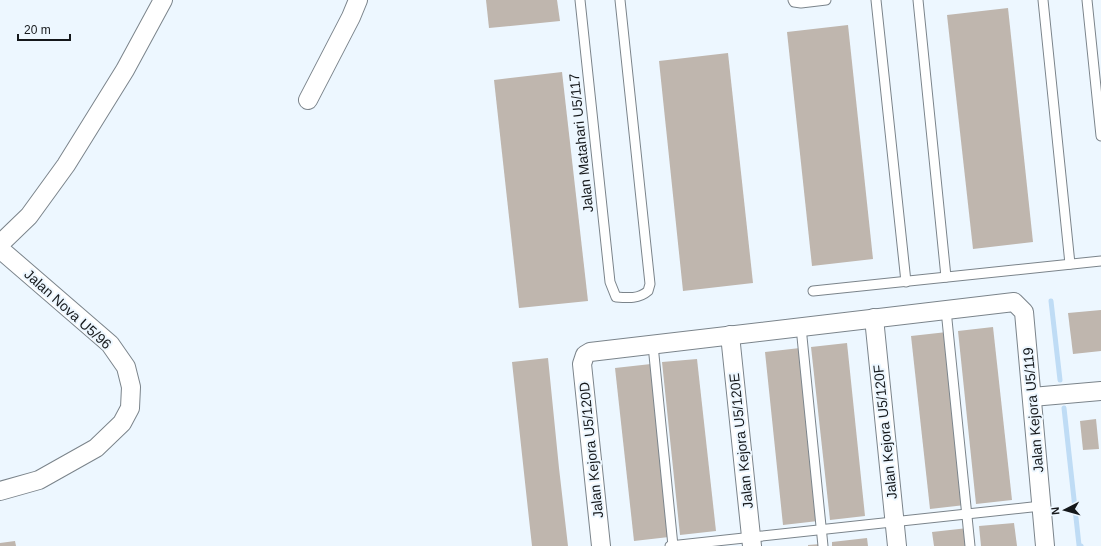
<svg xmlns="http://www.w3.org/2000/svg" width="1101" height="546" viewBox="0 0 1101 546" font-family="Arial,sans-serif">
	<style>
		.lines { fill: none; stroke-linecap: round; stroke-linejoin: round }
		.stream { stroke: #bfdcf5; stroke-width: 5 }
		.building { fill: #bfb6ae }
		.lane-casing { stroke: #7b848b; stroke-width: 11 }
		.street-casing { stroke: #7b848b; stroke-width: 20 }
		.lane { stroke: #fff; stroke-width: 9 }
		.street { stroke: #fff; stroke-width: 18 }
		.labels { text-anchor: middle; stroke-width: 4; stroke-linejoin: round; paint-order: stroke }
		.street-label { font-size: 14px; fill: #15181b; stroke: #edf7ff }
	</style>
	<rect width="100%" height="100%" fill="#edf7ff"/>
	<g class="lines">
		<g class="stream">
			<polyline points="1051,301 1060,380"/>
			<polyline points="1064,408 1079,545 1081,546"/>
		</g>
	</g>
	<g class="building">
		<polygon points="486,0 557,0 560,21 489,28"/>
		<polygon points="1008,8 1033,242 973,249 947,15"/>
		<polygon points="848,25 873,259 812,266 787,32"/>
		<polygon points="728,53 753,283 683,291 659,61"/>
		<polygon points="562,72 588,301 519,308 494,80"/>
		<polygon points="1101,310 1101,351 1073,354 1068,313"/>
		<polygon points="993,327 1012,500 976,504 958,331"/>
		<polygon points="947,332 965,505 930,509 911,336"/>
		<polygon points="847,343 865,516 830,520 811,347"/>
		<polygon points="800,348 818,521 783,525 765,352"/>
		<polygon points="548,358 559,468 568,546 532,546 529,519 512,362"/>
		<polygon points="697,359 716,531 680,535 662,362"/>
		<polygon points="651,364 669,537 634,541 615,368"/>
		<polygon points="1096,419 1099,449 1083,450 1080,421"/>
		<polygon points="1014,523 1017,546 981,546 979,526"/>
		<polygon points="968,528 970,546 934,546 932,532"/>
		<polygon points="867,538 868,546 832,546 832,542"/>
		<polygon points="15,541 16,546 0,546 0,543"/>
		<polygon points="821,544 821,546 808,546 808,545"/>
	</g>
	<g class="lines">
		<g class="lane-casing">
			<g id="lane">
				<path d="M580 0 610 282 616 297C628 298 639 299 648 291L650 284 620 0"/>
				<polyline points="793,0 794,2 801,3 826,0"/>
				<polyline points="876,0 906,282"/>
				<polyline points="918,0 946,277"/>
				<polyline points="1043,0 1070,264"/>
				<polyline points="1087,0 1101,136"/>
				<polyline points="813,291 1101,261"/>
				<polyline points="946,310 970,546"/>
				<polyline points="801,327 823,546"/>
				<polyline points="653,345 673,546"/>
				<polyline points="670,546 1041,506"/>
			</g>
		</g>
		<g class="street-casing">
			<g id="street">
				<polyline points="308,100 351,17 358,0"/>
				<polyline points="0,244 29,216 66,165 125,70 163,0"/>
				<polyline points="0,249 110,344 126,367 131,387 130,408 122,423 96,448 39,480 0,491"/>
				<polyline points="874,318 897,546"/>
				<polyline points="730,335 752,546"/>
				<polyline points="1032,397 1101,391"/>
				<polyline points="601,546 582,364 585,355 590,352 1014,302 1024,312 1045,546"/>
			</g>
		</g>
		<use href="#lane" class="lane"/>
		<use href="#street" class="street"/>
	</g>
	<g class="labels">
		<g class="street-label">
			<text transform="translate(581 143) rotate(-96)" y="5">Jalan Matahari U5/117</text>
			<text transform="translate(68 309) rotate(42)" y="5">Jalan Nova U5/96</text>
			<text transform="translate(1033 410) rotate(-95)" y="5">Jalan Kejora U5/119</text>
			<text transform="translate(885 432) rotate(-96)" y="5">Jalan Kejora U5/120F</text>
			<text transform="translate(741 441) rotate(-96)" y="5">Jalan Kejora U5/120E</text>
			<text transform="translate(591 450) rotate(-96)" y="5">Jalan Kejora U5/120D</text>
		</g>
	</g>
	<g transform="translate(1065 510) rotate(264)" stroke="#edf7ff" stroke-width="3" paint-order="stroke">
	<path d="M0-3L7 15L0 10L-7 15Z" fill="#15181b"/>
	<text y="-6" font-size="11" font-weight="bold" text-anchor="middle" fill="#15181b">N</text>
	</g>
	<path d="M18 34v6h52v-6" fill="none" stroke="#15181b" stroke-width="2"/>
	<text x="24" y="34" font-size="12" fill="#15181b" stroke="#edf7ff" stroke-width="3" paint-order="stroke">20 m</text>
</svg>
